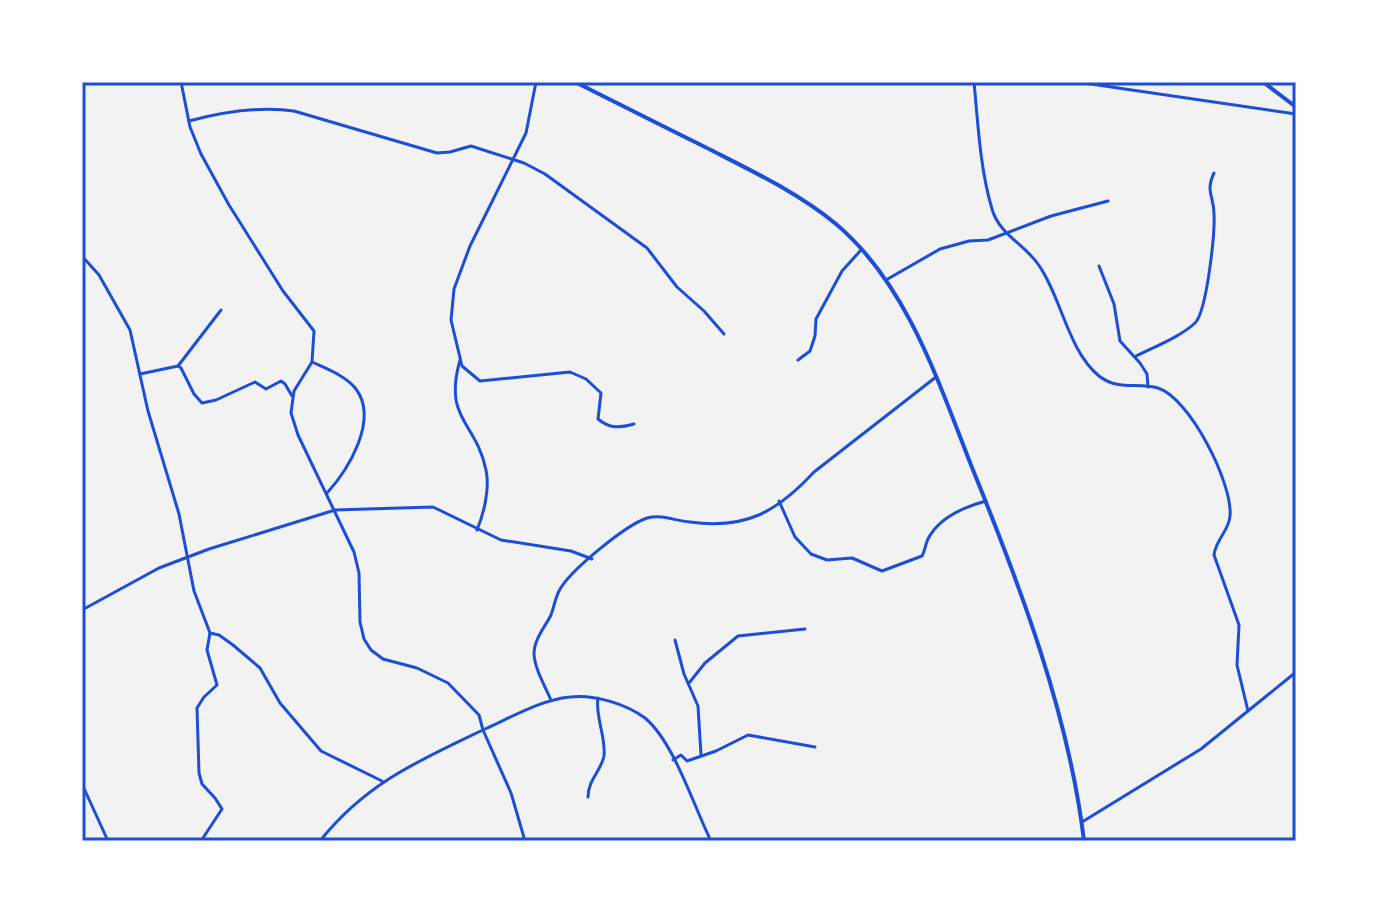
<svg xmlns="http://www.w3.org/2000/svg" width="1378" height="923" viewBox="0 0 1378 923" font-family="'Asap Condensed',sans-serif">
	<style>
		.lines { fill: none; stroke-linecap: round; stroke-linejoin: round }
		.minor { stroke: #1d4ed8; stroke-width: 3 }
		.secondary { stroke: #1d4ed8; stroke-width: 4 }
		.neatline { fill: none; stroke: #1d4ed8; stroke-width: 3 }
	</style>
	<rect width="100%" height="100%" fill="#f2f2f2"/>
	<g class="lines">
		<g class="minor">
			<polyline points="181,82 190,127 201,154 229,205 283,291 314,331 312,362 294,391 291,413 298,435 354,552 359,573 360,622 364,639 371,650 383,659 417,668 448,683 479,715 483,730 511,793 525,841"/>
			<path d="M536 82 526 133 470 246 454 289 451 320 462 366 480 381 570 372 586 379 601 393 598 419C610 429 619 428 634 424"/>
			<path d="M974 82C978 123 980 169 992 209 999 234 1024 244 1038 264 1061 296 1068 351 1099 376 1118 391 1138 382 1158 388 1190 398 1233 484 1230 516 1229 531 1216 539 1214 555L1239 625 1237 665 1248 711"/>
			<polyline points="1077,82 1296,114"/>
			<path d="M189 121C223 112 259 106 294 111L437 153 450 152 471 146 524 163 545 174 647 248 677 287 704 311 724 334"/>
			<polyline points="82,256 99,275 130,330 148,411 179,514 194,591 210,633 207,650 217,685 204,697 197,708 199,773 202,784 215,798 222,809 201,841"/>
			<polyline points="1099,266 1114,304 1120,341 1140,363 1147,374 1148,387"/>
			<polyline points="886,280 940,249 969,241 988,240 1051,216 1108,201"/>
			<path d="M1136 356C1154 347 1180 337 1195 323 1207 311 1215 233 1214 214 1214 196 1205 192 1214 173"/>
			<path d="M460 360C443 420 476 421 486 470 490 488 484 513 477 530"/>
			<polyline points="798,360 810,351 815,336 816,319 842,271 861,250"/>
			<path d="M312 362C327 369 346 376 356 389 379 420 348 470 327 493"/>
			<polyline points="178,366 181,368 194,394 202,403 216,400 255,382 266,389 281,381 285,384 292,396"/>
			<polyline points="140,374 178,366 221,310"/>
			<path d="M779 501 795 537 811 554 827 560 852 558 882 571 922 556C925 551 925 545 928 539 939 517 964 507 986 501"/>
			<polyline points="82,610 159,568 209,549 335,510 433,507 501,540 571,551 592,559"/>
			<polyline points="210,633 219,635 233,645 260,668 280,703 321,751 382,781"/>
			<polyline points="675,640 684,674 698,706 701,755"/>
			<polyline points="689,683 705,663 738,636 805,629"/>
			<path d="M551 700C545 686 535 670 534 654 534 639 545 627 551 615 554 607 555 599 559 591 569 571 626 525 647 518 663 514 675 521 690 522 745 530 777 512 814 472L936 377"/>
			<polyline points="673,760 681,755 687,761 716,751 748,735 815,747"/>
			<polyline points="82,784 108,841"/>
			<path d="M588 797C588 780 601 771 604 756 606 736 595 717 598 698"/>
			<polyline points="1082,822 1201,749 1296,672"/>
			<path d="M320 841C366 783 420 760 485 729 512 717 540 700 570 697 594 694 626 704 645 718 674 742 694 807 711 841"/>
		</g>
		<g class="secondary">
			<path d="M575 82C619 104 662 126 705 147 750 170 797 192 836 224 907 284 938 381 971 465 1019 583 1069 714 1084 841"/>
			<polyline points="1263,82 1296,107"/>
		</g>
	</g>
	<rect width="1378" height="923" fill="none" stroke="#ffffff" stroke-width="168"/>
	<rect x="84" y="84" width="1210" height="755" class="neatline"/>
</svg>
